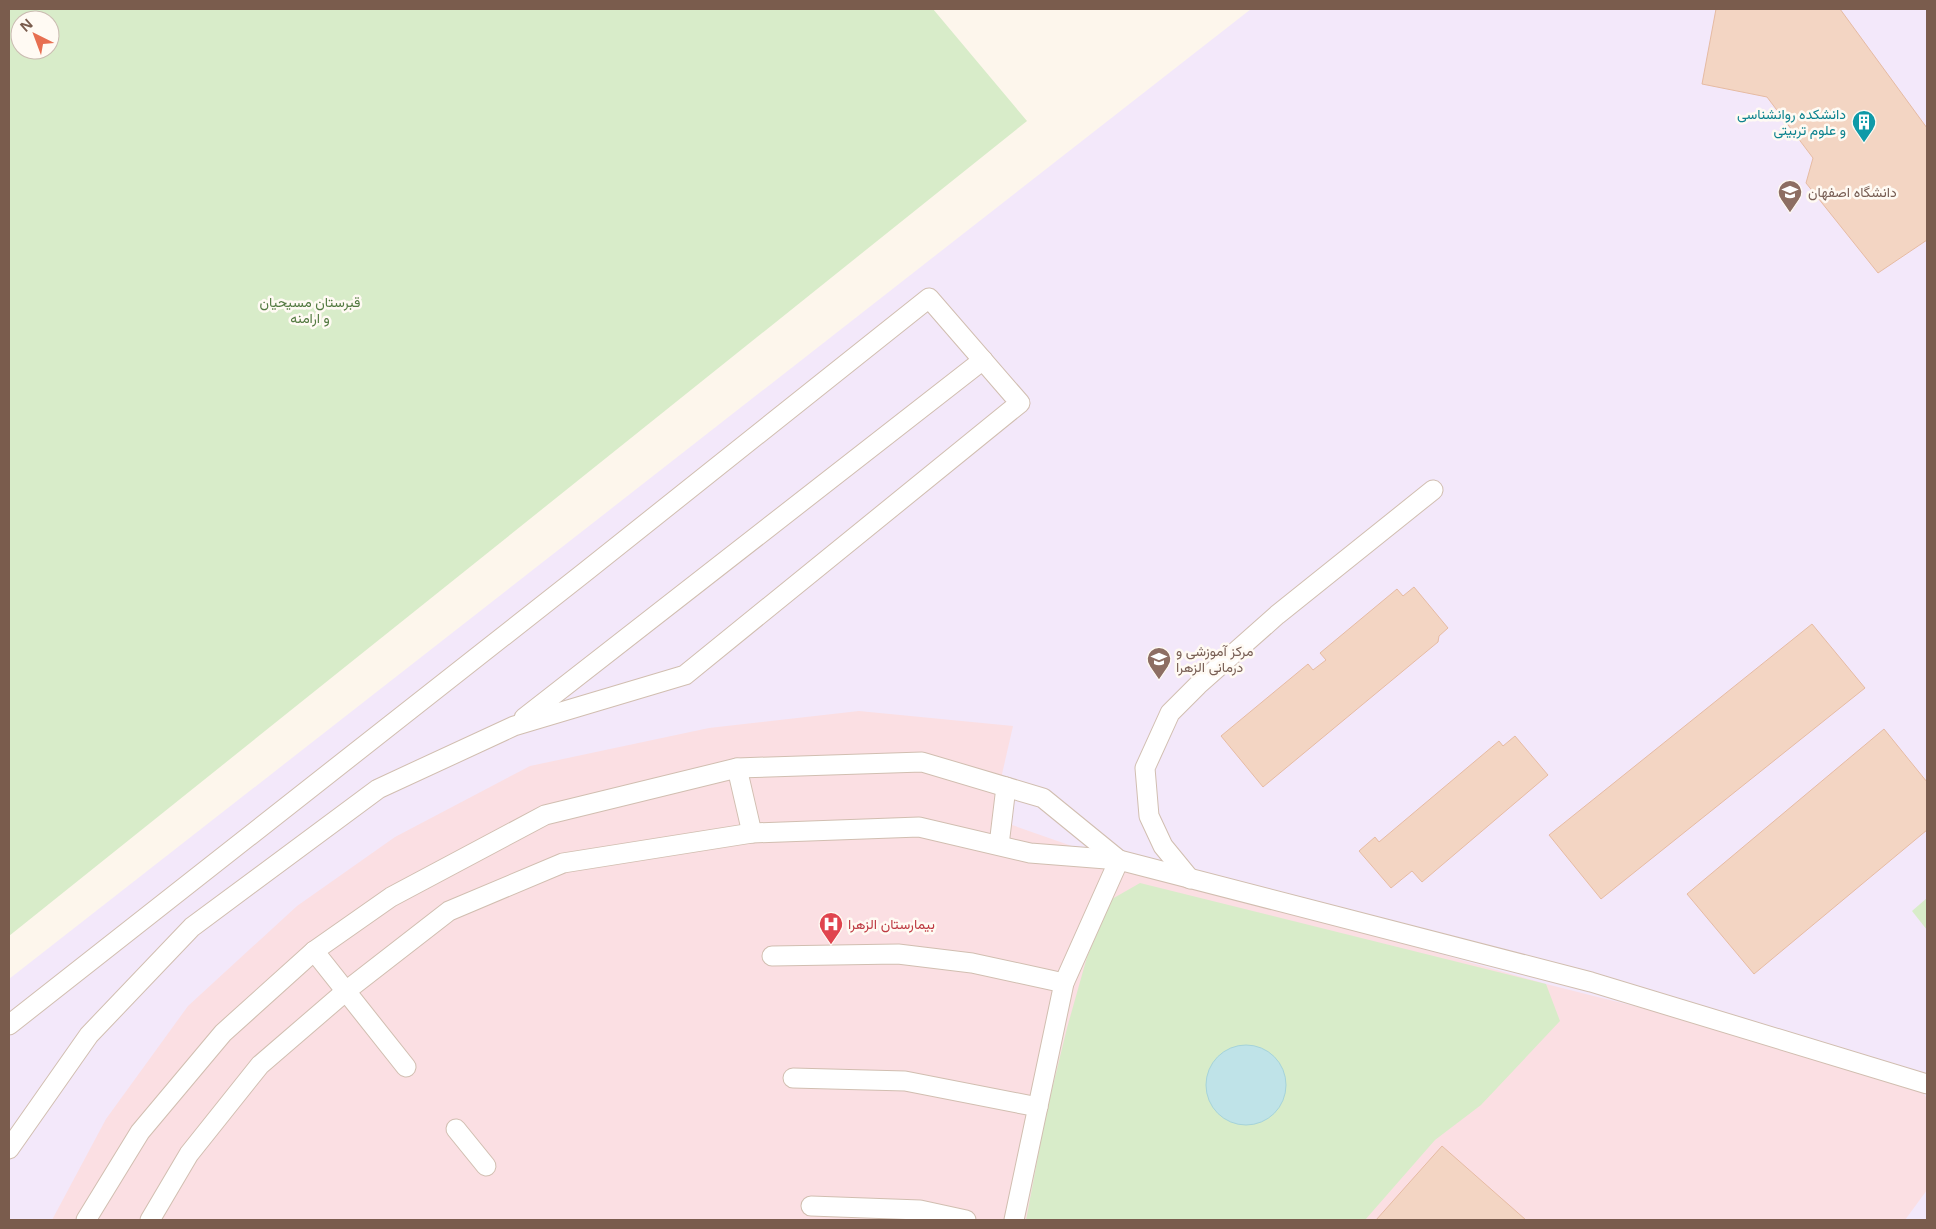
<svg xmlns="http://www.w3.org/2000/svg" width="1936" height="1229" viewBox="0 0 1936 1229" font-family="'Noto Sans',Vazirmatn,sans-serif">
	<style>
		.education { fill: #f3e8fa }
		.medical { fill: #fbdfe3 }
		.green { fill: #d8ecc9; fill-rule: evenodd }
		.water { fill: #bfe3e8; stroke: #a5d3da }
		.building { fill: #f3d5c3; stroke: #e6bba3 }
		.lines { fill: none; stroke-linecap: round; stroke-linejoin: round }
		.lane-casing { stroke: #d1beb0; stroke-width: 21 }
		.lane { stroke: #fff; stroke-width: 19 }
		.labels { text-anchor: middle; stroke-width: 5; stroke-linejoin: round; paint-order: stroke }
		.culture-label { font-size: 14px; fill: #0d838f; stroke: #fffaf3; text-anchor: end }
		.education-label { font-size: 14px; fill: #785e54; stroke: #fffaf3; text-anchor: start }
		.park-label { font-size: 14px; fill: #537a41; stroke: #fffaf3 }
		.health-label { font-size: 14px; fill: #be3a42; stroke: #fffaf3; text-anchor: start }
	</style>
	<rect width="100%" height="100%" fill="#fdf6ec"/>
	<polygon class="education" points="1251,9 1927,9 1927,1220 9,1220 9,979"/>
	<polygon class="medical" points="859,711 1013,726 992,818 1126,865 1546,984 1913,1076 1927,1099 1927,1190 1905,1220 52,1220 106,1119 188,1006 297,906 395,837 530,766 709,728"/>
	<g class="green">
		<path d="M9 9H933L1027 121 9 936ZM20 20H50V50H20Z"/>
		<polygon points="1140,883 1546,984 1560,1021 1481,1105 1435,1140 1365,1220 1026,1220 1046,1114 1067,1028 1087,957 1112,899"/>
		<polygon points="1927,898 1927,930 1912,911"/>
	</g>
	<circle class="water" cx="1246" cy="1085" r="40"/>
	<g class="building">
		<polygon points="1716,9 1840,9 1927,128 1927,240 1878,273 1806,183 1813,158 1767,97 1702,84"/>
		<polygon points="1414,587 1448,628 1439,636 1438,642 1263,787 1221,736 1308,664 1313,670 1326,660 1320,653 1397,589 1403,596"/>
		<polygon points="1812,624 1865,688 1601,899 1549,835"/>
		<polygon points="1884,729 1927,782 1927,830 1754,974 1687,894"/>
		<polygon points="1515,736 1548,775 1422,882 1412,871 1391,888 1359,851 1375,837 1379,842 1499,741 1503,746"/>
		<polygon points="1442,1146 1526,1220 1376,1220"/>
	</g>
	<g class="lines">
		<g class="lane-casing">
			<g id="lane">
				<polyline points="524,718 983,360"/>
				<polyline points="737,768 752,833"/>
				<polyline points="999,845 1006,787"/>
				<polyline points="1190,879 1163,846 1149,816 1145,768 1170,713 1198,685 1277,615 1433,490"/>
				<polyline points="314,951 406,1067"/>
				<polyline points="772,956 898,954 972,963 1064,983"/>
				<polyline points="9,1025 585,572 929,298 1020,403 685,675 514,726 378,789 192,927 89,1035 9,1149"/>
				<polyline points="793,1078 905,1081 1038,1107"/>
				<polyline points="456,1129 486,1166"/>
				<polyline points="811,1206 920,1210 966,1220"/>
				<polyline points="86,1220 140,1132 223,1033 314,951 391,897 545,815 737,768 922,762 1043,798 1119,860"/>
				<polyline points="150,1220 189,1154 260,1065 346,991 449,911 563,863 752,833 919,827 1030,853 1119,860 1591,982 1927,1084"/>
				<polyline points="1014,1220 1064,983 1119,860"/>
			</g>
		</g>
		<use href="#lane" class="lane"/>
	</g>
	<defs>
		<g id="building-pin" transform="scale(1.25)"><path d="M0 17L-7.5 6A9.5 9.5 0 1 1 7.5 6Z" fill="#0f9aa8" stroke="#fffaf3"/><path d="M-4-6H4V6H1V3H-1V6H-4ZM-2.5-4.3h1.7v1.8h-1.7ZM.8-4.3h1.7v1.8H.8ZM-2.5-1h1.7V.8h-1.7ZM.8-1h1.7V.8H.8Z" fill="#fff"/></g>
		<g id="university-pin" transform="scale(1.25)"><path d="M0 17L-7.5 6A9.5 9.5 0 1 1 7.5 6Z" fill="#8d6e63" stroke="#fffaf3"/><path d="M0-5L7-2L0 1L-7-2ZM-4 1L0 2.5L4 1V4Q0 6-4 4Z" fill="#fff"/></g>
		<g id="hospital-pin" transform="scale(1.25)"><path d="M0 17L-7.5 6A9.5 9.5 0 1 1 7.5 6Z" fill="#e0444e" stroke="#fffaf3"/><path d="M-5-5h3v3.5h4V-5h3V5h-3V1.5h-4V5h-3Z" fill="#fff"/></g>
	</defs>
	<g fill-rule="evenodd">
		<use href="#building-pin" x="1864" y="122"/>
		<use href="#university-pin" x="1790" y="192"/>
		<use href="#university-pin" x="1159" y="659"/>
		<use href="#hospital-pin" x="831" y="924"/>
	</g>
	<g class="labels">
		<g class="culture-label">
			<text x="1846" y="119">دانشکده روانشناسی<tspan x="1846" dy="16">و علوم تربیتی</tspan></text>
		</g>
		<g class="education-label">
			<text x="1808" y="197">دانشگاه اصفهان</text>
			<text x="1176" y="656">مرکز آموزشی و<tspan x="1176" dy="16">درمانی الزهرا</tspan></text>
		</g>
		<g class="park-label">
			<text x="310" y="307">قبرستان مسیحیان<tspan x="310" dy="16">و ارامنه</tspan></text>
		</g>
		<g class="health-label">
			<text x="848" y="929">بیمارستان الزهرا</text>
		</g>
	</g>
	<rect width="1936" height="1229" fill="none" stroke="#7a5c4d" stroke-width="20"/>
	<g transform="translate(35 35) rotate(318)"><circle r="24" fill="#fffaf3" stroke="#cabbb1"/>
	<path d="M0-4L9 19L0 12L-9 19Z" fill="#e76f51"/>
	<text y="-8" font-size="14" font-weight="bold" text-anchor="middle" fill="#7a5c4d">N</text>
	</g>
</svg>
